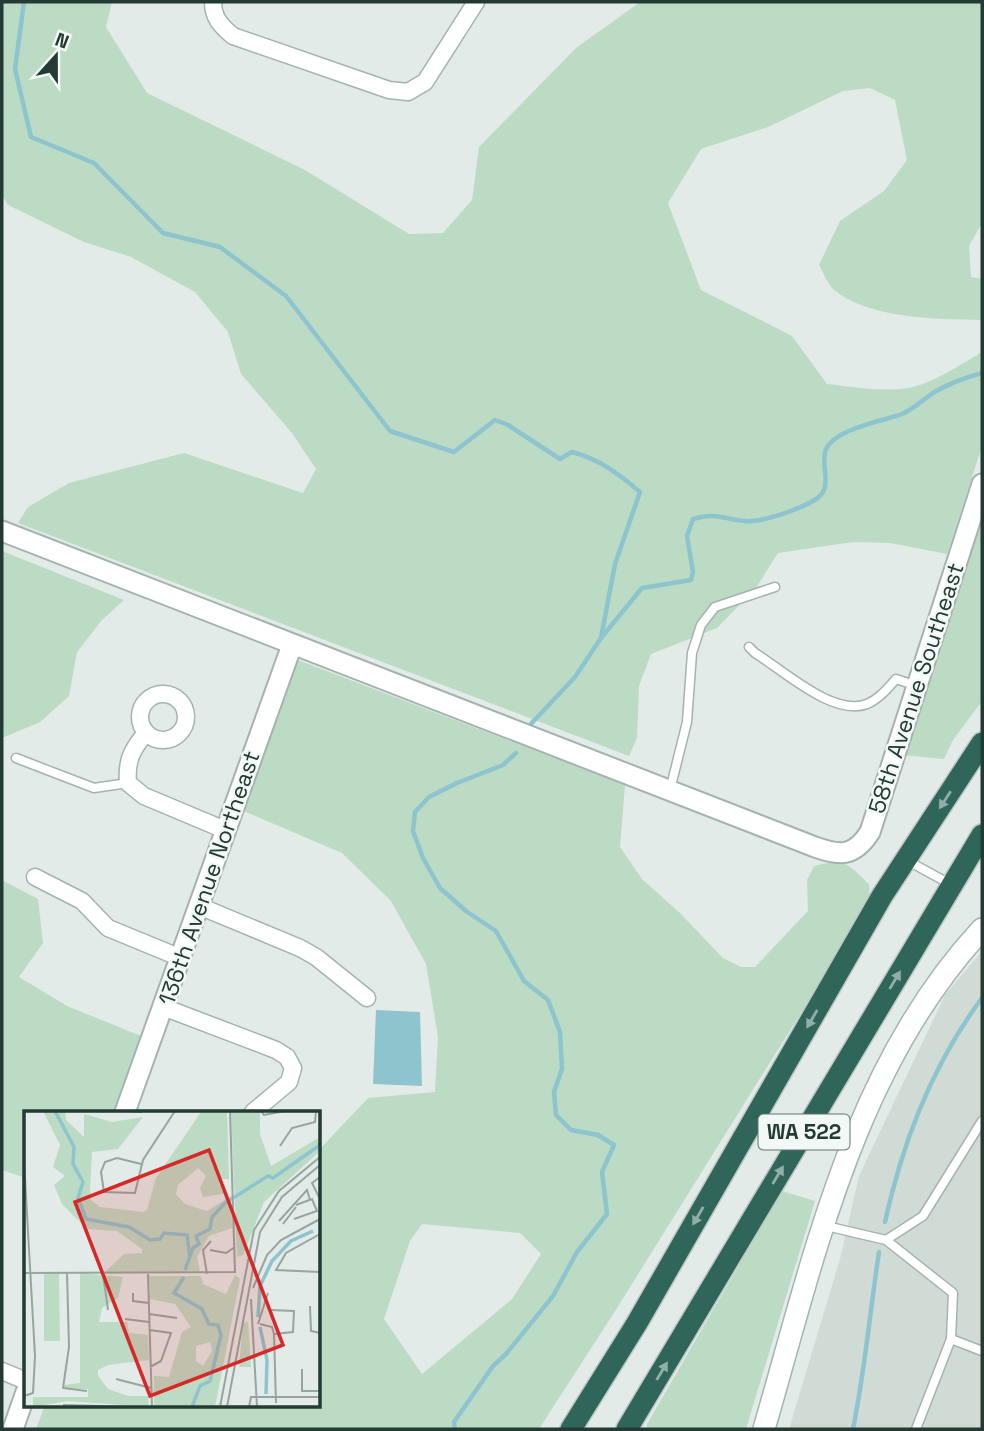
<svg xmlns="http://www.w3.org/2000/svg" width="984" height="1431" viewBox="0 0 984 1431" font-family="'Space Grotesk',sans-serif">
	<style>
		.built { fill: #d0dbd6 }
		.green { fill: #bcdbc4; fill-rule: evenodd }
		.water { fill: #8dc4cd }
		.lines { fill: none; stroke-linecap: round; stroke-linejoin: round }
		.stream { stroke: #8dc4cd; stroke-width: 4.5 }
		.service-casing { stroke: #a5b3ae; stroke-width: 11 }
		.minor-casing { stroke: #a5b3ae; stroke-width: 19 }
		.tertiary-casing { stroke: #a5b3ae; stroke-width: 23 }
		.secondary-casing { stroke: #a1b6ae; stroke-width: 24 }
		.motorway-casing { stroke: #c1c8c6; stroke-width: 24 }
		.service { stroke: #fff; stroke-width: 8 }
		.minor { stroke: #fff; stroke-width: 16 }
		.tertiary { stroke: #fff; stroke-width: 19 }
		.secondary { stroke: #fff; stroke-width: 21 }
		.motorway { stroke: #306559; stroke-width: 21 }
		.oneway { fill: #91aea7 }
		.labels { text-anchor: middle; stroke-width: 5; stroke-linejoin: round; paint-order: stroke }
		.shield { fill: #f2f8f5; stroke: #61746e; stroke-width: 2 }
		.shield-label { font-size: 21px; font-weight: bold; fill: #233b34 }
		.street-label { font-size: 23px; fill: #233b34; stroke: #f2f8f5 }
		.inset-river { fill: none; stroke: #8dc4cd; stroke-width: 3.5 }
		.inset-road { fill: none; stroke: #96a59f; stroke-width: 2 }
		.view { fill: #d62828; fill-opacity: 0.15; stroke: #d62828; stroke-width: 3.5 }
		.inset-edge { fill: none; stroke: #233b34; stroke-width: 3.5 }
	</style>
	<rect width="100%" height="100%" fill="#e2ebe7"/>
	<polygon class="built" points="982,951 982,1429 789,1429 840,1259 859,1176 945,995"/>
	<g class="green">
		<path d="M2 2H112L106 27 147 93 305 170 409 234 443 233 472 200 479 147 576 48 640 2H982V223L969 246 971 277 982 279V320C937 319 868 319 833 289 827 283 823 272 819 265L840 221 884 191 907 160 895 100 870 88 843 91 768 127 701 149 668 203 701 290 792 336 827 384C854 387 881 392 908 388 932 384 962 364 982 352V446L947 554 890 543 853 542 778 553 756 588 717 628 651 654 639 686 637 738 629 756 18 523 28 507 69 483 184 453 303 493 316 469 292 433 241 374 228 332 195 292 131 257 84 242 8 205 2 195Z"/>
		<polygon points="982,504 982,701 953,740 944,759 903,755"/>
		<polygon points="2,551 124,600 102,620 77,652 69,696 40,722 2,738"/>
		<path d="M295 659 625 785 620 847 642 879 680 913 723 958 741 967H755L808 911 807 880 814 866C845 858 847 863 869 884L870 902 617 1308 539 1429H36L45 1405H318L319 1150 368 1098 435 1092 438 1037 426 964 391 901 342 853 239 809ZM422 1224 520 1233 541 1254 512 1299 422 1374 384 1319 410 1241Z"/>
		<polygon points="2,880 38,899 43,943 19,977 67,1006 141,1036 113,1112 26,1112 26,1178 2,1170"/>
		<polygon points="782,1191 815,1201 746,1429 647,1429 647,1424"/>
	</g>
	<polygon class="water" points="376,1010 420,1012 422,1086 373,1084"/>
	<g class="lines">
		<g class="stream">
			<path d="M24 2 15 69 31 137 94 163 163 233 220 247 286 296 390 431 454 452 495 420 508 425 560 459 572 452C599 459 619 474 640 492L615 564 601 638"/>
			<path d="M529 726 575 677 601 638 642 588 691 580 693 572 687 536 693 519C717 512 722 519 745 521 761 523 808 507 820 496 832 483 820 464 826 449 835 429 883 421 902 414 913 409 923 400 933 393 949 383 964 378 982 373"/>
			<path d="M885 1222C903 1140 932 1065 982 998"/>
			<polyline points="455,1429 454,1422 493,1366 506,1354 553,1296 577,1252 607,1214 602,1172 614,1145 598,1135 571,1130 556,1115 554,1092 562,1069 560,1032 548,1000 524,981 496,931 466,911 440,888 423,858 413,831 415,812 429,797 457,783 503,765 516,753"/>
			<path d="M853 1429C865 1370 870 1311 879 1252"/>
		</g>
		<g class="service-casing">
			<g id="service">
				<path d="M749 647 755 653C783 670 833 717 867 704 879 699 888 688 896 679L917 686"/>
				<polyline points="16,758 94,788 128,783"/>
				<polyline points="670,790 687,722 692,653 701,625 715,607 775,587"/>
				<polyline points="908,861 952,885"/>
				<polyline points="826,1226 886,1240 923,1216 982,1121"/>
				<polyline points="886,1240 953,1293 951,1339 916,1429"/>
				<polyline points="951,1339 982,1351"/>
			</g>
		</g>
		<g class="minor-casing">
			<g id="minor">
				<path d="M213 2C213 18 221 26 233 36L389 90 408 92 425 82 476 2"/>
				<circle cx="163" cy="717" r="23"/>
				<path d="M146 733C132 749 126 761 128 783L144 796 225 830"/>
				<polyline points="35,877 82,901 108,928 181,958"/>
				<polyline points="199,906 300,948 316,957 367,998"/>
				<polyline points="163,1007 276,1050 287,1057 293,1068 289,1082 253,1112"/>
				<polyline points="2,1371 26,1381"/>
			</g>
		</g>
		<g class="tertiary-casing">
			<g id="tertiary">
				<path d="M2 531 815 847C840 856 854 857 870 832L982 484"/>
				<polyline points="125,1112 292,645"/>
				<polyline points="13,1429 26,1392"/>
			</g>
		</g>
		<g class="secondary-casing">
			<path id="secondary" d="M764 1429C815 1254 854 1067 982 929"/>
		</g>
		<g class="motorway-casing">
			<g id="motorway">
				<polyline points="571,1429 637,1323 882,896 982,743"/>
				<polyline points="627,1429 982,835"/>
			</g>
		</g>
		<use href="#service" class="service"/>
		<use href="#minor" class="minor"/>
		<use href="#tertiary" class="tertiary"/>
		<use href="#secondary" class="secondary"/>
		<use href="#motorway" class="motorway"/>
	</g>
	<defs><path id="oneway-solid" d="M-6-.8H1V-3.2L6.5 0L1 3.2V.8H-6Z" transform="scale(1.75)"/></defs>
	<g class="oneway">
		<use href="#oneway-solid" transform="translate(945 800) rotate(123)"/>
		<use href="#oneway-solid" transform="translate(895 980) rotate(-59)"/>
		<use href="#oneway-solid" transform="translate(812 1019) rotate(120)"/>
		<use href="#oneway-solid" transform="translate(778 1175) rotate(-59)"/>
		<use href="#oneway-solid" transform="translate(698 1216) rotate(120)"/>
		<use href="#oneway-solid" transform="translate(662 1371) rotate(-59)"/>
	</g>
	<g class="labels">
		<rect class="shield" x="758.5" y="1114.5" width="91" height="35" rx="5"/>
		<g class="shield-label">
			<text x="804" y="1139">WA 522</text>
		</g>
		<g class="street-label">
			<text transform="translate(916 688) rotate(-72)" y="8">58th Avenue Southeast</text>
			<text transform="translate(209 878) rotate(-71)" y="8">136th Avenue Northeast</text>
		</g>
	</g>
	<g transform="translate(24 1111)">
		<rect width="296" height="296" fill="#e2ebe7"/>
		<path d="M19 0H41L42 9 60 26V3L88 11 119 6 94 38 68 41 66 79 67 89 76 96 119 101 123 99 132 67 177 1 203 0 205 68H197L195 73 204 82 179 86 176 77 182 65 174 57 154 74 152 83 161 93 183 100 207 85 208 117 185 125 173 146 176 160 81 161 100 143 118 142V138L93 120 63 118 38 93 30 74 41 65 29 56 36 34ZM207 0H236V23L247 55 296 26V40L240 91 219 144 213 146ZM20 162H35L36 230H20ZM56 162 99 166 94 187 78 197 75 211H103L105 222 124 224 125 249 84 254 74 259V265L84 278 104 285H124L125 296 44 290 9 296V286H64V278H41L40 274 56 272ZM211 164 216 168 191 296H130V265L145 266 158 221 167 216 151 193 126 188 125 165H177L179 173 202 183ZM186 231 188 240 179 255 172 250V235ZM224 211 227 256H215L219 212Z" fill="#bcdbc4" fill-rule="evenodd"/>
		<path class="inset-river" d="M31 0 50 36 49 53 59 71 54 87 62 108 105 116 126 129 136 128 140 122 163 124 166 146M161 159 169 137 175 133 172 125 186 118 188 106 201 92 244 65 249 67 296 34M160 166 150 182 178 198 185 213 194 214 197 224 186 270 176 275 168 296M234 206 236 175 248 150 267 130 289 120M236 216 243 249 242 283"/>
		<path class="inset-road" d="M95 0 119 1M237 0 240 4 261 0M256 35 268 17 291 11 292 0M0 49 11 245 9 282 0 285M117 53 93 47 81 51 77 61 80 81 111 82 119 49 151 0M296 66 288 72 296 88M270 108 293 100 288 88 272 94M255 110 283 79 286 89M259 113 272 96M296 123 262 142 252 159 296 161M186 139 202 142 211 136M0 162 211 161 206 0M43 162 45 236 39 277 63 280M79 163 84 199M124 163 128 296M183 163 179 139 187 130M229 177 243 144 257 129 296 108M109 182V190L125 192M227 188 233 296M286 195 287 220 296 222M247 199 270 200 269 221 250 223M125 203 153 207M101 208 125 211M234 213 244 182M236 213 248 216 250 223 252 292M126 219 147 222 137 250 126 256M278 258V280H296M92 268 127 277M39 294 111 296M196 296 230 119 255 80 296 46M203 296 236 121 258 86 296 54M225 296 227 286H296"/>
		<path class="view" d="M185 39 259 234 126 285 51 91Z"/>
		<rect width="296" height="296" class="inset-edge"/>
	</g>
	<rect width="984" height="1431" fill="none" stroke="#233b34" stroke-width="7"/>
	<g transform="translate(56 56) rotate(21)" stroke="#f2f8f5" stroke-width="5" paint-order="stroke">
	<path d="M0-5L12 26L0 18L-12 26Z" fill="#233b34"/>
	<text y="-10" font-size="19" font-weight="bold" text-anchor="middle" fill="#233b34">N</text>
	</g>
</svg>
